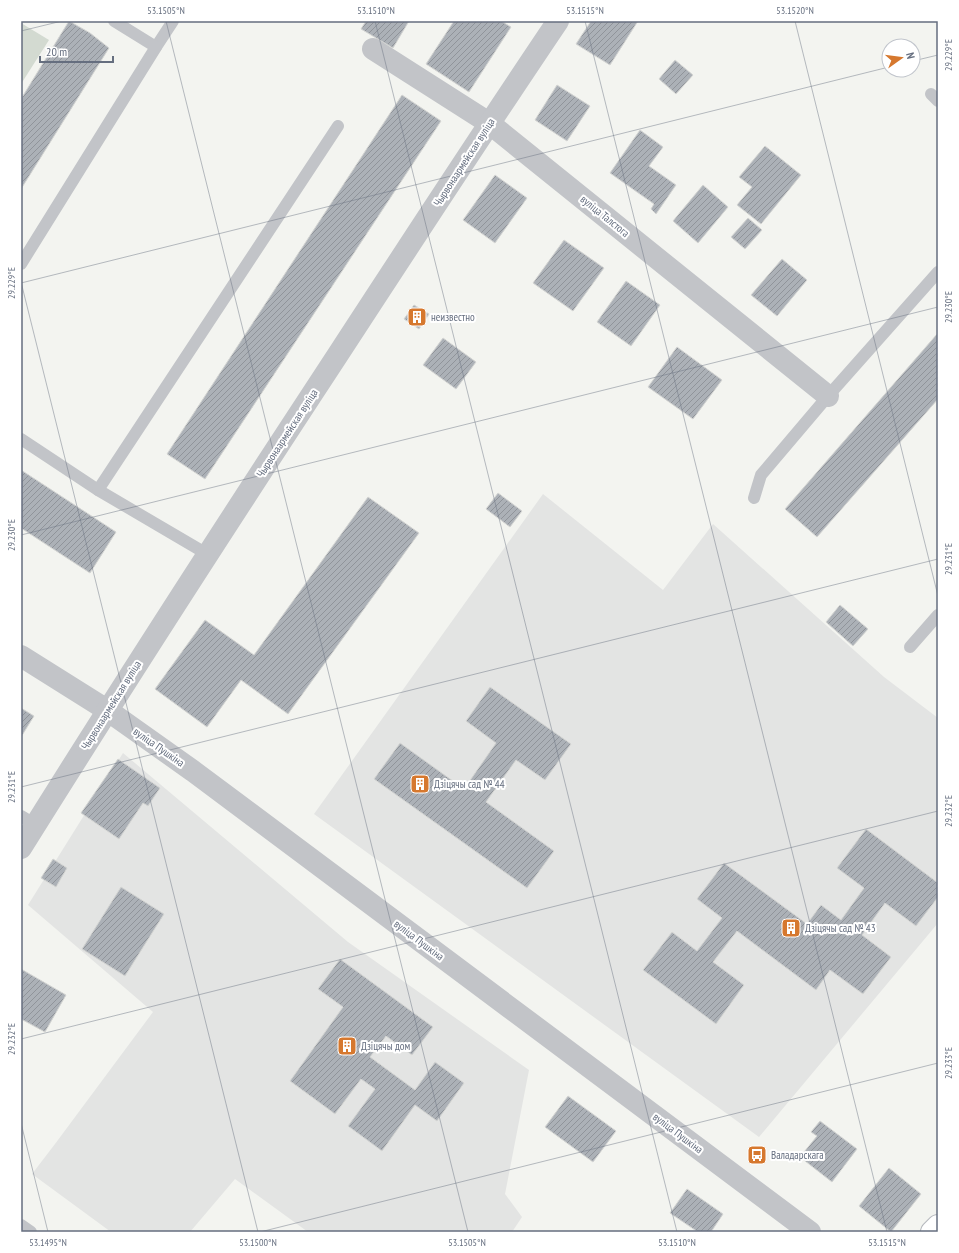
<svg xmlns="http://www.w3.org/2000/svg" width="959" height="1253" viewBox="0 0 959 1253" font-family="'PT Sans Narrow',sans-serif">
	<style>
		.built { fill: #e3e4e3 }
		.grass { fill: #d3dad1 }
		.building { fill: url(#building-hatch); stroke: #d4d5d3 }
		.lines { fill: none; stroke-linecap: round; stroke-linejoin: round }
		.secondary-casing { stroke: #b4b7bc; stroke-width: 24 }
		.lane { stroke: #c2c4c8; stroke-width: 12 }
		.street { stroke: #c2c4c8; stroke-width: 22 }
		.secondary { stroke: #fff; stroke-width: 22 }
		.ticks { fill: none; stroke: #656e7f; stroke-width: 1; stroke-opacity: 0.45 }
		.labels { text-anchor: middle; stroke-width: 4; stroke-linejoin: round; paint-order: stroke }
		.street-label { font-size: 11px; fill: #656e7f; stroke: #fff }
		.poi-label { font-size: 11px; fill: #656e7f; stroke: #fff; text-anchor: start }
		.neatline { fill: none; stroke: #656e7f; stroke-width: 1.5 }
		.ticks-label { font-size: 10px; text-anchor: middle; fill: #656e7f }
	</style>
	<defs>
		<pattern id="building-hatch" width="6" height="6" patternUnits="userSpaceOnUse"><rect width="6" height="6" fill="#acb1b7"/><path d="M-1 1l2-2M0 6l6-6M5 7l2-2" fill="none" stroke="#90949a"/></pattern>
	</defs>
	<rect width="100%" height="100%" fill="#f3f4f0"/>
	<g class="built">
		<polygon points="543,494 663,590 713,524 884,677 938,718 938,923 759,1137 314,814"/>
		<polygon points="123,753 348,942 529,1070 505,1194 522,1217 512,1232 308,1232 235,1179 190,1232 111,1232 32,1174 55,1144 153,1012 28,905"/>
	</g>
	<polygon class="grass" points="21,23 49,40 21,84"/>
	<g class="building">
		<polygon points="69,21 90,33 109,48 21,189 21,99"/>
		<polygon points="366,21 409,21 393,48 361,29"/>
		<polygon points="454,21 501,21 511,27 469,92 426,64"/>
		<polygon points="591,21 638,21 610,65 576,44"/>
		<polygon points="675,60 693,75 676,94 659,79"/>
		<polygon points="557,85 590,106 567,141 535,120"/>
		<polygon points="402,95 441,121 205,479 167,454"/>
		<polygon points="640,130 663,147 649,166 676,185 656,214 651,209 654,204 610,173"/>
		<polygon points="765,146 801,175 761,224 737,205 752,187 739,177"/>
		<polygon points="495,175 527,198 495,243 463,220"/>
		<polygon points="703,185 728,207 698,243 673,221"/>
		<polygon points="748,218 762,230 745,249 731,237"/>
		<polygon points="564,240 604,268 573,311 533,283"/>
		<polygon points="782,259 807,280 777,316 751,295"/>
		<polygon points="626,281 660,305 631,346 597,322"/>
		<polygon points="414,305 429,314 419,329 404,319"/>
		<polygon points="938,333 938,399 817,537 785,509"/>
		<polygon points="443,338 476,362 456,389 423,365"/>
		<polygon points="677,347 722,380 693,419 648,387"/>
		<polygon points="21,470 116,532 90,573 21,528"/>
		<polygon points="498,493 522,511 510,527 486,509"/>
		<polygon points="368,497 419,533 288,714 241,680 207,727 155,689 205,620 254,655"/>
		<polygon points="840,605 868,629 853,646 826,622"/>
		<polygon points="490,687 571,744 545,780 516,760 486,802 554,851 527,888 374,779 400,743 464,789 496,743 466,721"/>
		<polygon points="21,708 34,716 21,737"/>
		<polygon points="118,759 160,788 148,806 143,803 119,839 81,813"/>
		<polygon points="866,829 938,883 938,897 916,926 885,903 862,935 891,957 863,994 830,970 816,990 737,931 713,962 744,985 716,1024 643,970 672,932 697,951 722,918 697,899 724,863 807,924 821,905 841,920 864,888 837,868"/>
		<polygon points="53,859 67,868 56,887 41,878"/>
		<polygon points="121,887 164,914 125,976 82,949"/>
		<polygon points="340,959 433,1027 412,1055 386,1036 370,1057 415,1090 435,1062 464,1083 437,1121 415,1105 382,1151 348,1126 375,1089 361,1079 335,1114 290,1081 343,1007 318,989"/>
		<polygon points="21,969 66,995 45,1032 21,1019"/>
		<polygon points="568,1096 616,1131 593,1162 545,1127"/>
		<polygon points="820,1121 857,1149 832,1182 800,1157 817,1136 811,1132"/>
		<polygon points="889,1168 921,1194 891,1232 859,1206"/>
		<polygon points="687,1189 723,1214 711,1232 698,1232 670,1213"/>
	</g>
	<g class="lines">
		<g class="secondary-casing">
			<polyline id="secondary" points="932,1232 938,1226"/>
		</g>
		<g class="lane">
			<polyline points="156,47 173,21"/>
			<polyline points="931,94 938,101"/>
			<polyline points="21,264 156,47 114,21"/>
			<polyline points="21,439 98,490 207,554"/>
			<polyline points="98,490 338,126"/>
			<polyline points="754,498 761,475 828,396 938,272"/>
			<polyline points="910,647 938,615"/>
			<polyline points="21,816 36,825"/>
			<polyline points="21,1225 31,1232"/>
		</g>
		<g class="street">
			<polyline points="373,49 489,123 828,396"/>
			<polyline points="21,656 107,710 193,771 810,1232"/>
			<path d="M21 848C124 683 230 519 337 356 410 244 483 132 558 21"/>
		</g>
		<use href="#secondary" class="secondary"/>
	</g>
	<path class="ticks" d="M166 21 468 1232M375 21 677 1232M585 21 887 1232M795 21 938 596M21 31 62 21M913 61 938 55M21 282 258 1232M21 283 889 67M21 535 938 307M21 787 938 559M21 1039 938 811M21 1123 48 1232M260 1232 938 1063"/>
	<defs>
		<g id="building-square" transform="scale(1)"><rect x="-9" y="-9" width="18" height="18" rx="4" fill="#d6782e" stroke="#fff"/><path d="M-4-6H4V6H1V3H-1V6H-4ZM-2.5-4.3h1.7v1.8h-1.7ZM.8-4.3h1.7v1.8H.8ZM-2.5-1h1.7V.8h-1.7ZM.8-1h1.7V.8H.8Z" fill="#fff"/></g>
		<g id="bus-square" transform="scale(1)"><rect x="-9" y="-9" width="18" height="18" rx="4" fill="#d6782e" stroke="#fff"/><path d="M-5-6H5V4H4V6H2V4H-2V6H-4V4H-5ZM-3.5-4V0h7V-4ZM-3.5 1.2v1.5H-2V1.2ZM2 1.2v1.5H3.5V1.2Z" fill="#fff"/></g>
	</defs>
	<g fill-rule="evenodd">
		<use href="#building-square" x="417" y="317"/>
		<use href="#building-square" x="420" y="784"/>
		<use href="#building-square" x="791" y="928"/>
		<use href="#building-square" x="347" y="1046"/>
		<use href="#bus-square" x="757" y="1155"/>
	</g>
	<g class="labels">
		<g class="street-label">
			<text transform="translate(464 162) rotate(-57)" y="4">Чырвонаармейская вуліца</text>
			<text transform="translate(605 216) rotate(39)" y="4">вуліца Талстога</text>
			<text transform="translate(287 433) rotate(-57)" y="4">Чырвонаармейская вуліца</text>
			<text transform="translate(111 705) rotate(-58)" y="4">Чырвонаармейская вуліца</text>
			<text transform="translate(159 747) rotate(35)" y="4">вуліца Пушкіна</text>
			<text transform="translate(419 940) rotate(37)" y="4">вуліца Пушкіна</text>
			<text transform="translate(678 1133) rotate(37)" y="4">вуліца Пушкіна</text>
		</g>
		<g class="poi-label">
			<text x="431" y="321">неизвестно</text>
			<text x="434" y="788">Дзіцячы сад № 44</text>
			<text x="805" y="932">Дзіцячы сад № 43</text>
			<text x="361" y="1050">Дзіцячы дом</text>
			<text x="771" y="1159">Валадарскага</text>
		</g>
	</g>
	<rect width="959" height="1253" fill="none" stroke="#ffffff" stroke-width="44"/>
	<g transform="translate(901 58) rotate(76)"><circle r="19" fill="#ffffff" stroke="#c1c5cc"/>
	<path d="M0-3L7 15L0 10L-7 15Z" fill="#d6782e"/>
	<text y="-6" font-size="11" font-weight="bold" text-anchor="middle" fill="#656e7f">N</text>
	</g>
	<path d="M40 56v6h73v-6" fill="none" stroke="#656e7f" stroke-width="2"/>
	<text x="46" y="56" font-size="12" fill="#656e7f" stroke="#ffffff" stroke-width="3" paint-order="stroke">20 m</text>
	<rect x="22" y="22" width="915" height="1209" class="neatline"/>
	<g class="ticks-label">
		<text x="166" y="14">53.1505°N</text>
		<text x="376" y="14">53.1510°N</text>
		<text x="585" y="14">53.1515°N</text>
		<text x="795" y="14">53.1520°N</text>
		<text transform="translate(948 55) rotate(-90)" y="4">29.229°E</text>
		<text transform="translate(11 283) rotate(-90)" y="4">29.229°E</text>
		<text transform="translate(948 307) rotate(-90)" y="4">29.230°E</text>
		<text transform="translate(11 535) rotate(-90)" y="4">29.230°E</text>
		<text transform="translate(948 559) rotate(-90)" y="4">29.231°E</text>
		<text transform="translate(11 787) rotate(-90)" y="4">29.231°E</text>
		<text transform="translate(948 811) rotate(-90)" y="4">29.232°E</text>
		<text transform="translate(11 1039) rotate(-90)" y="4">29.232°E</text>
		<text transform="translate(948 1063) rotate(-90)" y="4">29.233°E</text>
		<text x="48" y="1246">53.1495°N</text>
		<text x="258" y="1246">53.1500°N</text>
		<text x="467" y="1246">53.1505°N</text>
		<text x="677" y="1246">53.1510°N</text>
		<text x="887" y="1246">53.1515°N</text>
	</g>
</svg>
